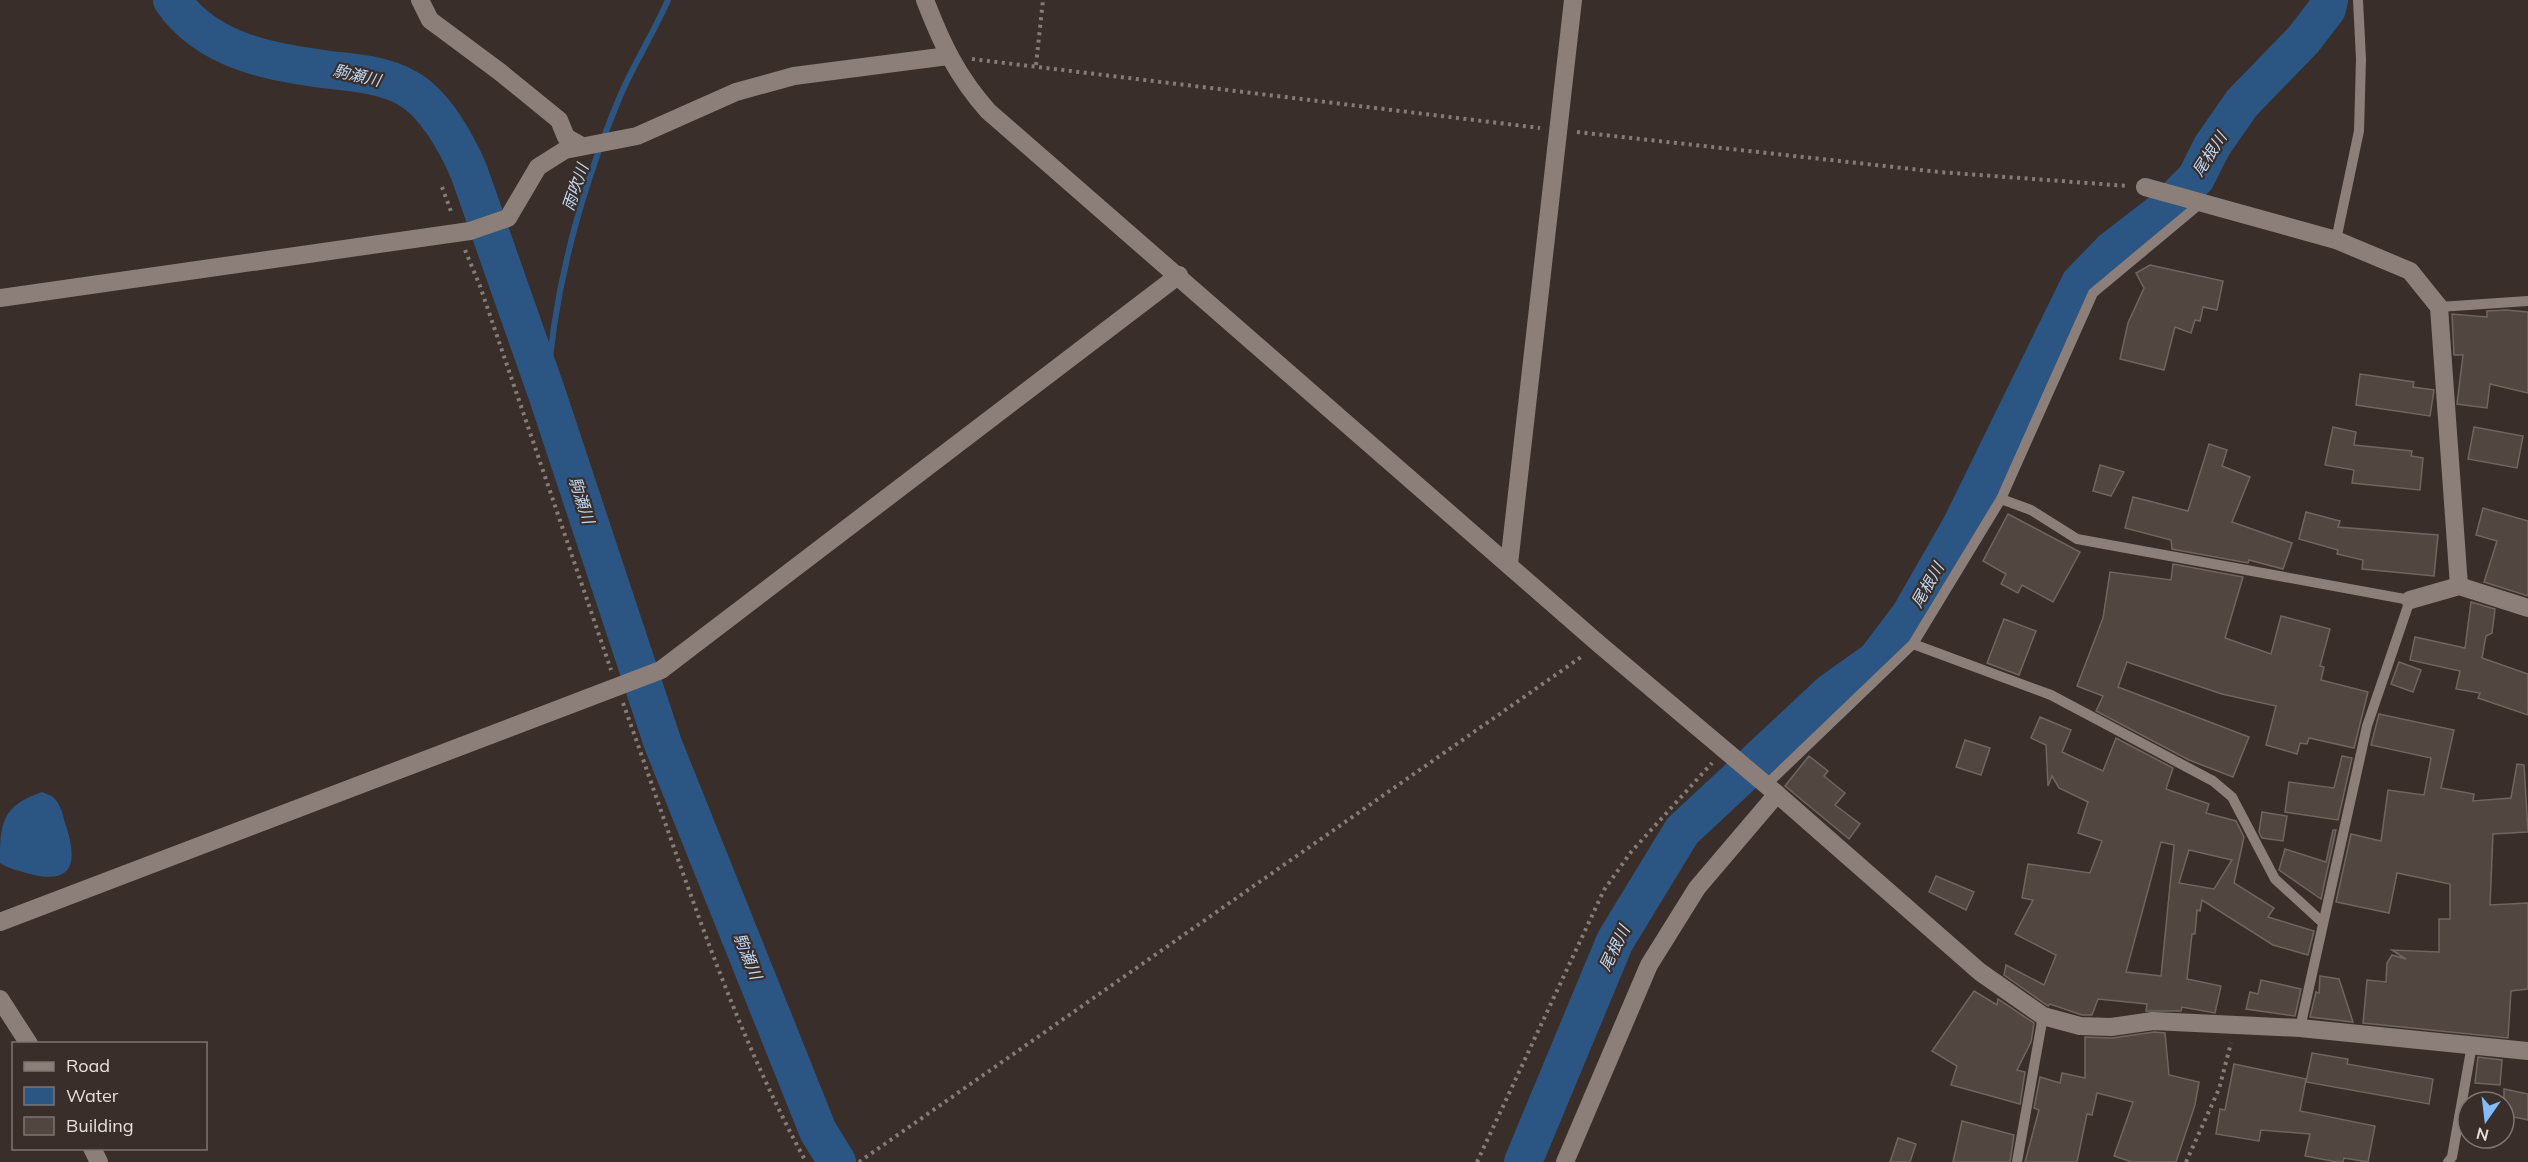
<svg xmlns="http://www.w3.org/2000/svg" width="2528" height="1162" viewBox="0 0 2528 1162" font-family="Mulish,'Noto Sans JP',sans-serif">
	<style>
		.water { fill: #2b5683 }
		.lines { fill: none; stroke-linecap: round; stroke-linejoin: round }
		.stream { stroke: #2b5683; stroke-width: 6 }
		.river { stroke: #2b5683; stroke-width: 38 }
		.building { fill: #524641; stroke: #71655f; stroke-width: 1.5; fill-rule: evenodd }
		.path { stroke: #857c78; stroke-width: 4; stroke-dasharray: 3 4.5; stroke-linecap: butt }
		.lane { stroke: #8c7f79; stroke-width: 10 }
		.street { stroke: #8c7f79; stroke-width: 18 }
		.secondary { stroke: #8c7f79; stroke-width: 18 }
		.labels { text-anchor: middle; stroke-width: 4.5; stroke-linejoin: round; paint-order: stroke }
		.water-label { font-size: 16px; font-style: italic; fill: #c0d9f5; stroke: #392e29 }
	</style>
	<rect width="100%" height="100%" fill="#392e29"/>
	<path class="water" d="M42 792C46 794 51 795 54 798 61 805 63 815 65 823 77 858 77 886 30 874 20 871 9 869 0 863 0 824 1 806 42 792Z"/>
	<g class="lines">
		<path class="stream" d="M547 394C553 291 581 189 621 94 635 62 654 32 668 0"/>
		<g class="river">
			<path d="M172 0C207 52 274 63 331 70 356 73 385 75 407 88 435 103 457 144 469 172L547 394 663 744 818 1131 837 1162"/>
			<polyline points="1523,1162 1615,941 1682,831 1831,692 1876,660 1910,615 1961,526 2080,283 2112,250 2165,209 2196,178 2212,146 2242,103 2304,39 2327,9 2329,0"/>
		</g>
	</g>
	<g class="building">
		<polygon points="2150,265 2223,281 2217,310 2203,307 2200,321 2195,320 2191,333 2175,327 2164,370 2120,359 2128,323 2144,288 2136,273"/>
		<polygon points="2506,310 2528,312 2528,393 2490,384 2487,408 2457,404 2463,355 2454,355 2452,314 2487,317 2487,311"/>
		<polygon points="2360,374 2414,382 2413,387 2434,390 2430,416 2356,405"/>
		<polygon points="2333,427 2356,432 2354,445 2412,451 2411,456 2423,458 2420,490 2352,483 2354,470 2325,465"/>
		<polygon points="2474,427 2523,436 2517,468 2468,459"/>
		<polygon points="2209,444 2227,450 2222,466 2250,477 2232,522 2292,543 2283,569 2249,560 2248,563 2172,549 2171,540 2125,528 2133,497 2188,511"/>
		<polygon points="2100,465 2124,472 2111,496 2093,491"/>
		<polygon points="2483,508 2528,521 2528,596 2484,582 2497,541 2476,535"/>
		<polygon points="2306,512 2340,521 2338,527 2438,535 2434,576 2362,569 2363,560 2337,554 2338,550 2299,539"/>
		<polygon points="2008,514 2080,552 2053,602 2022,585 2018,593 2001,584 2006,574 1983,561"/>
		<polygon points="2173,564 2243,577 2225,638 2271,654 2281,616 2330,629 2320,666 2324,667 2321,680 2368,692 2354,748 2309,738 2307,744 2300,743 2297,754 2266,745 2276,706 2222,694 2127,662 2118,687 2249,737 2233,777 2189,760 2096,711 2103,696 2077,686 2103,618 2110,572 2171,580"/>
		<polygon points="2471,602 2495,609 2492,633 2486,636 2482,658 2528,674 2528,715 2478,698 2480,693 2456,689 2460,671 2410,660 2415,637 2465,648"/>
		<polygon points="2004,619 2036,631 2019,675 1987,663"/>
		<polygon points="2399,662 2421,670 2413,692 2391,684"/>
		<polygon points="2379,714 2454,730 2441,788 2474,794 2473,801 2511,798 2517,764 2524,765 2528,832 2493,834 2490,905 2528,903 2528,989 2511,991 2508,1038 2363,1023 2367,980 2386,982 2387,963 2392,955 2406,959 2392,950 2439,952 2439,919 2450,919 2450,884 2397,873 2389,913 2336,902 2351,834 2381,841 2388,790 2424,795 2431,758 2371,745"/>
		<path d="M2040 717 2071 730 2062 752 2103 771 2116 738 2173 768 2166 789 2209 804 2206 813 2236 821 2244 837 2234 883 2274 908 2268 917 2314 931 2308 955 2273 945 2202 900 2200 911 2197 910 2195 934H2192L2187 979 2221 986 2215 1013 2182 1007 2181 1011H2146L2147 1004 2098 999 2092 1015H2082L2050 1004 2048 1006 2004 975 2006 965 2044 985 2056 955 2015 934 2033 900 2022 898 2028 864 2090 873 2102 841 2078 833 2088 802 2059 788 2052 776 2048 786 2046 745 2031 738ZM2161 842 2174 845 2161 976 2126 972ZM2189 850 2232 860 2214 889 2179 883Z"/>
		<polygon points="1965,740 1990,748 1981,775 1956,767"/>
		<polygon points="1809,756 1828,771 1824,776 1845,793 1835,805 1860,824 1849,839 1785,786"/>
		<polygon points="2342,756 2352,758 2338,820 2285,812 2289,782 2334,788"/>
		<polygon points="2262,812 2287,816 2283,841 2262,838 2259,832"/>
		<polygon points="2333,830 2336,830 2321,899 2279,870 2285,849 2326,862"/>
		<polygon points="1936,876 1974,892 1966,910 1929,892"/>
		<polygon points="2320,976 2339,979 2353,1022 2310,1017 2316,992 2319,993"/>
		<polygon points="2261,980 2301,989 2295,1016 2246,1009 2250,992 2258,994"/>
		<polygon points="1974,991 1997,1005 1998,999 2034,1023 2031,1042 2017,1070 2025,1072 2020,1104 1951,1085 1957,1066 1932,1051"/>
		<polygon points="2154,1032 2165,1033 2169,1075 2199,1082 2195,1105 2176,1162 2132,1162 2114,1156 2133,1102 2097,1093 2092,1115 2087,1114 2077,1162 2025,1162 2039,1110 2034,1108 2040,1077 2060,1083 2062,1073 2085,1078 2085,1037 2112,1038"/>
		<polygon points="2312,1053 2348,1059 2347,1064 2433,1079 2429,1104 2306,1082"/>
		<polygon points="2478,1057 2502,1060 2500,1085 2475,1083"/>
		<polygon points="2234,1064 2306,1079 2300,1111 2375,1126 2368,1162 2344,1158 2343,1162 2337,1162 2305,1156 2310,1134 2261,1130 2259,1141 2216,1134 2220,1109 2225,1110"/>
		<polygon points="2504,1089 2528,1094 2528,1120 2504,1115"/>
		<polygon points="1962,1121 2014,1135 2010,1162 1953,1162"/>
		<polygon points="1898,1138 1916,1144 1910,1162 1890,1162"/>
	</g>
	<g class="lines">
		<g class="path">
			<polyline points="972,59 1540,128"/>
			<polyline points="1036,65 1043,0"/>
			<polyline points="1577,132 1939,172 2128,186"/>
			<polyline points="442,187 452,214"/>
			<polyline points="465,250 480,286 611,670"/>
			<path d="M623 703C679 858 727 1017 806 1162"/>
			<polyline points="859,1162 1584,655"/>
			<polyline points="1477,1162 1604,890 1631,852 1712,763"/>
			<polyline points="2186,1162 2219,1089 2231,1043"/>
		</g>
		<g class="lane">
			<polyline points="2336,240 2359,131 2361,59 2358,0"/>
			<polyline points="2439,307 2528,301"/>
			<polyline points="2001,499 2031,510 2077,539 2410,600 2367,726 2300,1028"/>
			<polyline points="1913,644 2051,695 2213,781 2232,797 2275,879 2322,922"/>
			<polyline points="1765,786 1913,644 2001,499 2093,293 2201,203"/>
			<polyline points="2017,1162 2043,1016"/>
			<polyline points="2448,1162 2452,1157 2472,1045"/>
		</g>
		<g class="street">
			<polyline points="420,0 430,20 500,72 559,120 566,137 582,146"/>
			<polyline points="2145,187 2336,240 2410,271 2439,307 2459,586"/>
			<polyline points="0,298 470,231 508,218 538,167 565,150 637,136 736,92 794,76 948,56"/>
			<polyline points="1509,564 1573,0"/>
			<polyline points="2410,600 2459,586 2528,608"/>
			<polyline points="1777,794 1980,972 2043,1016 2080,1026 2111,1027 2153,1021 2300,1028 2528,1051"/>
			<polyline points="0,922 661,670 1179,275"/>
			<polyline points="0,999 29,1044"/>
			<polyline points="92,1148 99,1162"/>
		</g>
		<path class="secondary" d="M925 0C942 44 957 76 988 111L1599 644 1777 794 1697 888 1649 965 1565 1162"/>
	</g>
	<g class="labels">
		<g class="water-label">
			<text transform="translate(357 75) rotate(13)" y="6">駒瀬川</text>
			<text transform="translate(2209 154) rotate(-57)" y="6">尾根川</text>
			<text transform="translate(575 187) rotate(-71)" y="6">雨吹川</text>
			<text transform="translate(582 500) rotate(72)" y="6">駒瀬川</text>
			<text transform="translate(1927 585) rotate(-60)" y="6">尾根川</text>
			<text transform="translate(1614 948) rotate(-64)" y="6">尾根川</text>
			<text transform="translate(748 956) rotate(68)" y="6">駒瀬川</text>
		</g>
	</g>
	<rect x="12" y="1042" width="195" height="108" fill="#392e29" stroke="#7e7571" stroke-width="1.5"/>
	<rect x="24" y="1062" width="30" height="9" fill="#8c7f79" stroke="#7e7571" stroke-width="1.5"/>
	<text x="66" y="1072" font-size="18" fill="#e6dfdc">Road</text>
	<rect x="24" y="1087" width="30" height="18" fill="#2b5683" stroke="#7e7571" stroke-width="1.5"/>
	<text x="66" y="1102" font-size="18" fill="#e6dfdc">Water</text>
	<rect x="24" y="1117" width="30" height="18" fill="#524641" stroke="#7e7571" stroke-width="1.5"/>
	<text x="66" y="1132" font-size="18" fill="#e6dfdc">Building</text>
	<g transform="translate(2486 1120) rotate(194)"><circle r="28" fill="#392e29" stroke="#7e7571" stroke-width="1.5"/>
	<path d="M0-4.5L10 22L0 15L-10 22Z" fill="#82bcfa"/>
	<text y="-9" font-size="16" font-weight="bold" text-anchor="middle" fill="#e6dfdc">N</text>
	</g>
</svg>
